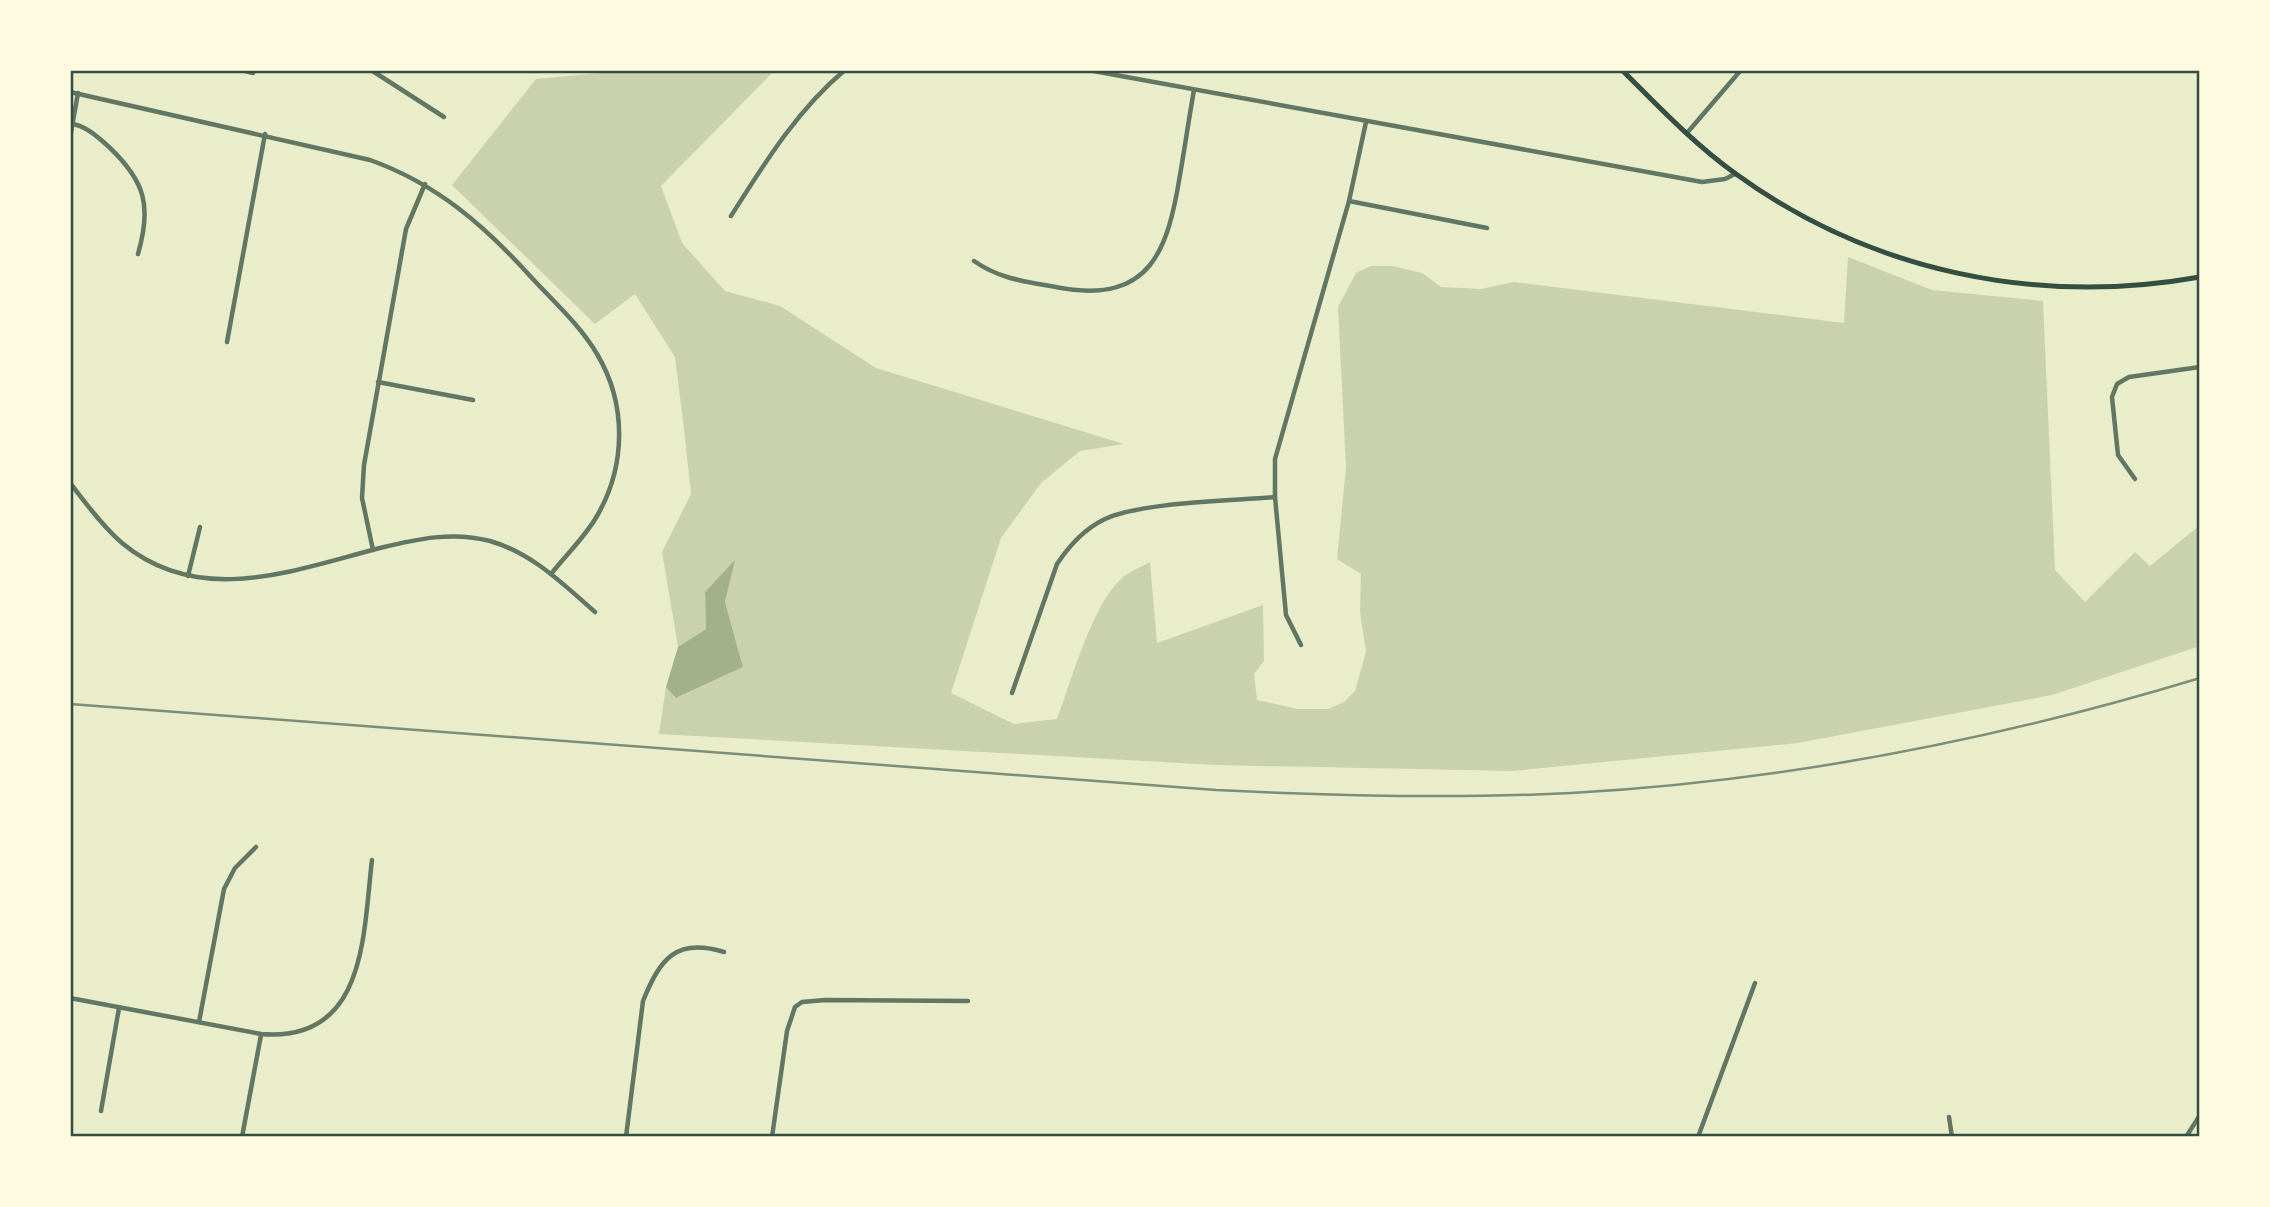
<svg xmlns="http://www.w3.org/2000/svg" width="2270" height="1207" viewBox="0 0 2270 1207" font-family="Merriweather,serif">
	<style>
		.green { fill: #cad2ad }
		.water { fill: #a3b18a }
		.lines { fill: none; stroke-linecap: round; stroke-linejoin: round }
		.minor { stroke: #617663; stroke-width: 4.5 }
		.secondary { stroke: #344e41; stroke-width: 5 }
		.rail { stroke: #7c8e77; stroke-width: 2.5 }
		.neatline { fill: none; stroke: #344e41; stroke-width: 2.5 }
	</style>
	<rect width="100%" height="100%" fill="#e9edc9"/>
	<path class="green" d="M632 70H775L661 186 682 243 725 291 780 306 876 368 1124 444 1080 451 1041 483 1001 538 951 693 1014 724 1057 719C1071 682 1092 605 1121 579 1128 572 1141 567 1150 562L1157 643 1263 605 1264 661 1254 674 1257 700 1298 709H1328L1344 702 1355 691 1366 652 1360 612 1361 574 1337 559 1346 467 1338 307 1356 273 1371 266H1393L1422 273 1441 287 1481 289 1514 282 1844 323 1848 257 1932 290 2043 301 2055 570 2085 602 2135 552 2150 566 2200 525V646L2052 695 1798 743 1512 771 1216 765 659 734 666 687 677 698 743 667 725 602 734 562 705 592 706 629 678 647 662 552 691 494 684 429 675 357 635 294 595 324 452 185 536 79Z"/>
	<polygon class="water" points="735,560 725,602 743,667 676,698 666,687 678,647 706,629 705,592"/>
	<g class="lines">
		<g class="minor">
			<polyline points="241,70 253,73"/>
			<polyline points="371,70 444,117"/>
			<polyline points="1088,70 1702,182 1725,179 1735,174"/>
			<path d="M70 92 370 160C437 184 484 225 531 277 554 302 580 325 597 354 627 404 626 466 597 516 585 537 566 555 551 574"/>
			<path d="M73 124C87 127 98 137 109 147 145 181 152 206 138 254"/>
			<polyline points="1687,133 1741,70"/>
			<polyline points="70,138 78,93"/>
			<polyline points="1349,201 1487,228"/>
			<path d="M731 216C764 164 797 110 845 70"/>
			<path d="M974 261C1001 280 1029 282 1061 288 1151 304 1168 249 1180 175 1185 146 1189 118 1194 90"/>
			<polyline points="227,342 265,134"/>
			<polyline points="378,382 473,400"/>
			<polyline points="2135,479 2118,455 2112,397 2117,384 2129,377 2200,367"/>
			<path d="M70 483C86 503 102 526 122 543 200 608 294 570 380 548 417 539 453 531 490 541 532 553 563 584 595 612"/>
			<polyline points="373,550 362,498 364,465 406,229 425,184"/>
			<polyline points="188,576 200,527"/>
			<polyline points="1301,645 1286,615 1275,497 1275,459 1349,201 1366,122"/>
			<path d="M1012 693 1057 564C1069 546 1083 530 1103 520 1138 502 1232 501 1275 497"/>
			<path d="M70 998 261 1034C367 1043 363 934 372 860"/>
			<polyline points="199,1022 224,889 235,868 256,847"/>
			<polyline points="101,1111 119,1008"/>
			<polyline points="1949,1117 1952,1137"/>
			<polyline points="242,1137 261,1035"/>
			<path d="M626 1137 643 1001C660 959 676 937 724 952"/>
			<polyline points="772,1137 787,1031 795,1007 802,1002 825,1000 968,1001"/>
			<polyline points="1698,1137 1755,983"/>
			<polyline points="2186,1137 2200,1115"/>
		</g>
		<path class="secondary" d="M1622 70C1658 106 1694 144 1736 174 1871 272 2037 306 2200 277"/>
		<path class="rail" d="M70 704 1216 790C1335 796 1453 799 1571 793 1784 781 1996 740 2200 678"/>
	</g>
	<rect width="2270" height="1207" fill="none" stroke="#fefae0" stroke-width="144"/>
	<rect x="72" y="72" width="2126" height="1063" class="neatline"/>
</svg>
